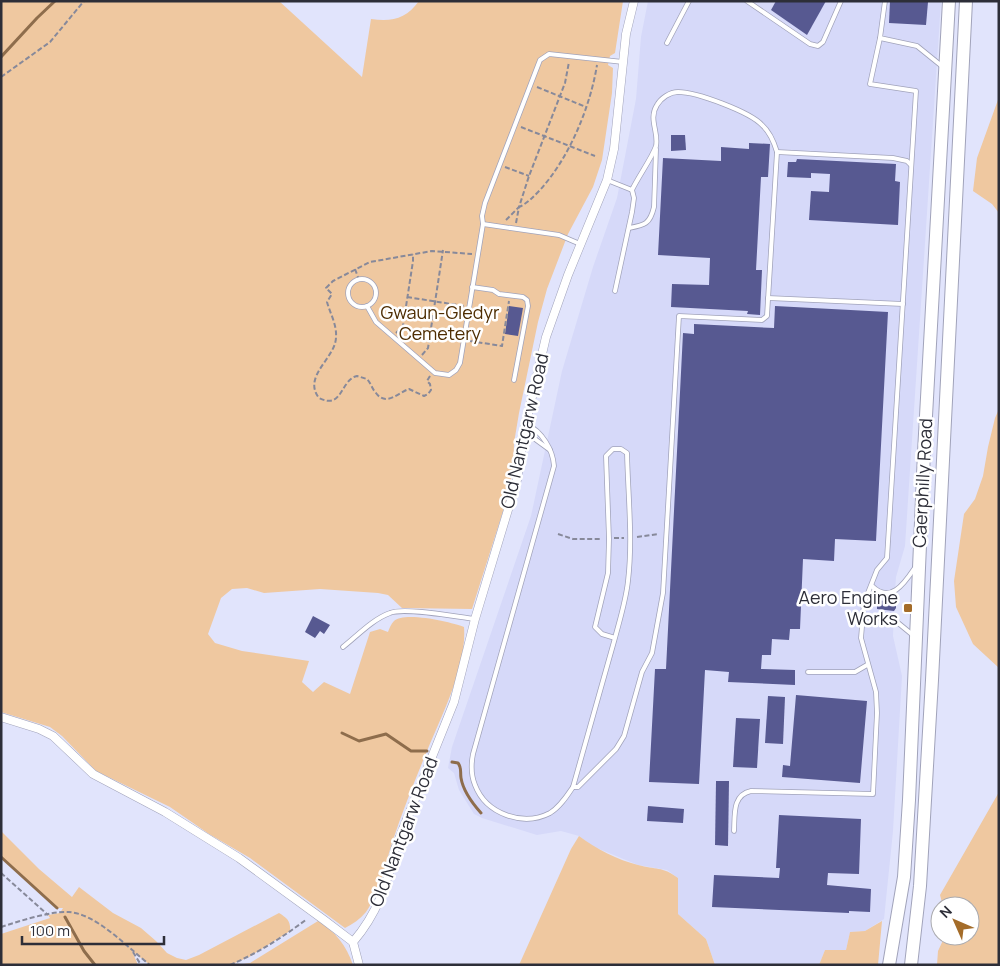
<svg xmlns="http://www.w3.org/2000/svg" width="1000" height="966" viewBox="0 0 1000 966" font-family="Manrope,sans-serif">
	<style>
		.built { fill: #d6d9f9 }
		.green { fill: #efc8a0 }
		.lines { fill: none; stroke-linecap: round; stroke-linejoin: round }
		.stream { stroke: #8e6d4c; stroke-width: 3 }
		.building { fill: #575991 }
		.lane-casing { stroke: #a1a3ba; stroke-width: 5.5 }
		.street-casing { stroke: #a1a3ba; stroke-width: 9 }
		.primary-casing { stroke: #a1a3ba; stroke-width: 14 }
		.path { stroke: #87899a; stroke-width: 2; stroke-dasharray: 5 2.5; stroke-linecap: butt }
		.lane { stroke: #fff; stroke-width: 4 }
		.street { stroke: #fff; stroke-width: 8 }
		.primary { stroke: #fff; stroke-width: 12 }
		.poi-dot { fill: #a46c29; stroke: #fff; stroke-width: 2 }
		.labels { text-anchor: middle; stroke-width: 5; stroke-linejoin: round; paint-order: stroke }
		.park-label { font-size: 18px; fill: #4e2d02; stroke: #fff }
		.street-label { font-size: 18px; fill: #2d2e38; stroke: #fff }
		.poi-label { font-size: 18px; fill: #2d2e38; stroke: #fff; text-anchor: end }
	</style>
	<rect width="100%" height="100%" fill="#e1e4fc"/>
	<polygon class="built" points="648,1 941,1 905,546 896,577 894,607 893,636 902,676 893,831 884,919 865,931 850,932 846,950 825,950 819,965 715,965 706,939 678,914 678,878 667,870 638,865 592,846 579,836 561,831 537,835 482,818 474,814 459,790 454,773 448,768 452,747 531,516 562,371 593,267 617,198 636,99 641,37"/>
	<g class="green">
		<path d="M1 1H279L362 77 371 19C392 22 406 19 419 1H623L615 53 610 56 608 65 613 68 612 93 602 160 593 187 568 234 547 289 538 322 519 413 514 443 513 471 504 508 472 609 402 608 388 595 378 593 320 589 264 593 247 588 232 589 221 598 208 634 215 643 242 651 309 661 302 682 313 692 324 682 350 694 370 632 380 629 388 632C389 629 391 624 394 621 404 611 452 622 464 627 467 666 442 715 427 751 415 780 403 810 393 840 385 864 381 891 366 912 360 919 353 924 345 928L250 858 209 834 170 807 96 771 62 736 50 727 1 712Z"/>
		<polygon points="999,97 999,213 992,204 973,191 977,158"/>
		<polygon points="999,409 999,668 973,644 956,607 954,581 964,514 975,499 983,476 988,447 995,418"/>
		<polygon points="999,792 999,965 937,965 938,951 945,936 970,936 970,906 943,906 940,895"/>
		<path d="M1 831 39 869 72 897 79 887 113 913 141 928 156 941 167 953 177 958 186 960 199 955 279 913C287 918 291 921 290 931L249 957 230 965H150L132 951 138 965H1V934L50 918 48 915 60 913 63 908H57L1 857Z"/>
		<path d="M579 836C596 849 618 860 638 865 656 870 662 866 678 878V914L706 939 715 965H519L571 849Z"/>
		<path d="M318 921C336 932 346 945 353 965H237L250 963Z"/>
		<polygon points="882,921 878,965 819,965 825,950 846,950 850,932 865,931"/>
	</g>
	<g class="lines">
		<g class="stream">
			<polyline points="1,57 37,18 55,1"/>
			<polyline points="342,733 359,741 386,734 411,751 427,751"/>
			<path d="M452 762 458 763C462 768 460 772 461 778 463 790 473 804 481 813"/>
			<polyline points="1,857 57,908"/>
			<polyline points="65,917 84,951 95,965"/>
		</g>
	</g>
	<g class="building">
		<polygon points="776,1 826,1 807,35 771,10"/>
		<polygon points="890,1 928,2 926,25 889,23"/>
		<polygon points="671,135 685,135 686,150 671,151"/>
		<polygon points="749,143 770,144 768,177 761,177 756,270 762,270 760,315 747,314 748,311 671,307 672,284 709,285 710,258 658,255 663,158 721,161 721,147 749,149"/>
		<polygon points="797,159 896,164 895,181 900,182 898,225 809,220 811,191 829,192 830,174 811,173 811,178 787,177 788,162 796,162"/>
		<polygon points="509,306 523,308 518,336 505,334"/>
		<polygon points="775,306 888,312 876,541 835,539 834,561 803,559 800,629 790,629 789,640 772,639 771,655 762,655 761,669 795,670 795,685 728,682 729,672 705,670 699,784 649,782 655,669 666,669 683,333 694,334 694,324 774,328"/>
		<polygon points="890,600 894,601 896,603 896,608 894,611 877,609 877,601"/>
		<polygon points="313,616 330,625 324,634 320,631 315,638 305,632"/>
		<polygon points="796,695 867,701 860,783 782,777 783,765 790,766"/>
		<polygon points="768,696 785,697 783,744 765,743"/>
		<polygon points="736,718 760,719 757,768 733,767"/>
		<polygon points="716,781 729,781 728,846 715,845"/>
		<polygon points="648,806 684,809 683,823 647,821"/>
		<polygon points="779,815 861,819 859,874 828,873 827,885 871,889 870,912 849,911 849,913 712,907 714,875 779,878 780,868 776,868"/>
	</g>
	<g class="lines">
		<g class="lane-casing">
			<g id="lane">
				<polyline points="747,1 810,44 818,46 823,42 841,1"/>
				<polyline points="885,1 880,38 917,46 943,67"/>
				<polyline points="667,43 689,1"/>
				<polyline points="777,152 893,158 907,161 911,165"/>
				<polyline points="483,224 559,235 580,244"/>
				<path d="M629 228C645 225 650 224 654 207L656 149"/>
				<circle cx="362" cy="293" r="14"/>
				<polyline points="472,287 493,290 499,294 523,297 527,300 528,306 514,380"/>
				<polyline points="615,291 632,212 634,198 632,190"/>
				<polyline points="768,298 903,304"/>
				<polyline points="367,306 376,322 435,373 449,375 456,370 460,363 483,224 482,216 485,203 540,60 549,54 623,62"/>
				<path d="M526 424C542 431 553 450 554 466L473 754C471 764 471 775 475 785 486 814 523 827 550 813 560 807 567 796 573 787L615 638 602 634 595 627 608 573 609 539 606 456 613 449H621L627 453C628 496 633 539 628 581 626 600 620 619 615 638"/>
				<polyline points="524,431 550,450"/>
				<path d="M872 586C890 604 904 584 914 569"/>
				<polyline points="862,617 892,618 914,636"/>
				<path d="M343 647C358 635 373 619 390 613 404 607 457 617 475 619"/>
				<polyline points="808,672 855,672 867,665"/>
				<path d="M573 787H578L616 749 624 736 642 672 652 653 663 593 679 316 762 320 767 316 777 152C774 142 770 132 762 125 750 112 697 92 678 92 670 92 661 98 657 105 648 119 659 132 656 146 652 158 638 177 632 190L607 180"/>
				<path d="M734 831C735 815 732 795 751 791L873 794 877 713 876 692 861 638 864 603 877 570 887 558 916 91 870 84 880 38"/>
			</g>
		</g>
		<g class="street-casing">
			<g id="street">
				<polyline points="1,717 39,729 53,736 93,774 165,812 239,858 324,920 353,942"/>
				<path d="M359 965 353 942C377 914 387 885 395 849L454 702 475 619 517 480 524 431 546 337 568 275 607 180 614 149 626 34 634 1"/>
			</g>
		</g>
		<g class="primary-casing">
			<g id="primary">
				<polyline points="889,965 904,877 909,800 924,452 949,1"/>
				<polyline points="911,965 920,886 932,680 966,1"/>
			</g>
		</g>
		<g class="path">
			<polyline points="1,77 50,42 84,1"/>
			<polyline points="537,87 586,107"/>
			<polyline points="521,127 595,156"/>
			<polyline points="505,167 529,176"/>
			<polyline points="506,220 519,207 529,176 565,83 569,62"/>
			<path d="M516 223 519 207C528 203 533 197 540 190 569 158 590 108 597 65"/>
			<polyline points="355,269 359,280"/>
			<polyline points="407,297 464,306"/>
			<polyline points="396,333 403,326 413,261 413,254"/>
			<polyline points="470,341 502,346 509,301"/>
			<polyline points="422,355 428,348 443,250"/>
			<path d="M430 376 427 381 430 384 431 390 428 394 424 396 409 389C399 392 386 407 376 393 372 389 371 383 367 379L357 376C340 380 343 410 319 398 302 376 336 358 336 337 337 325 330 313 327 302L332 294 326 288 333 281 370 262 432 251 472 254"/>
			<polyline points="558,534 573,539 602,539"/>
			<polyline points="637,537 659,534"/>
			<polyline points="614,538 624,538"/>
			<polyline points="1,873 48,915"/>
			<path d="M1 927C20 921 50 911 69 912 97 914 128 948 150 965"/>
			<polyline points="133,952 141,965"/>
			<path d="M230 965C258 953 283 937 307 919"/>
		</g>
		<use href="#lane" class="lane"/>
		<use href="#street" class="street"/>
		<use href="#primary" class="primary"/>
	</g>
	<rect class="poi-dot" x="903" y="603" width="10" height="10" rx="2.5"/>
	<g class="labels">
		<g class="park-label">
			<text x="440" y="319">Gwaun-Gledyr<tspan x="440" dy="21">Cemetery</tspan></text>
		</g>
		<g class="street-label">
			<text transform="translate(525 431) rotate(-77)" y="6">Old Nantgarw Road</text>
			<text transform="translate(923 483) rotate(-87)" y="6">Caerphilly Road</text>
			<text transform="translate(404 832) rotate(-69)" y="6">Old Nantgarw Road</text>
		</g>
		<g class="poi-label">
			<text x="898" y="604">Aero Engine<tspan x="898" dy="21">Works</tspan></text>
		</g>
	</g>
	<rect width="1000" height="966" fill="none" stroke="#2d2e38" stroke-width="5"/>
	<g transform="translate(955 921) rotate(315)"><circle r="24" fill="#ffffff" stroke="#ababaf"/>
	<path d="M0-4L9 19L0 12L-9 19Z" fill="#a46c29"/>
	<text y="-8" font-size="14" font-weight="bold" text-anchor="middle" fill="#2d2e38">N</text>
	</g>
	<path d="M22 936v8h142v-8" fill="none" stroke="#2d2e38" stroke-width="2.5"/>
	<text x="30" y="936" font-size="15" fill="#2d2e38" stroke="#ffffff" stroke-width="4" paint-order="stroke">100 m</text>
</svg>
